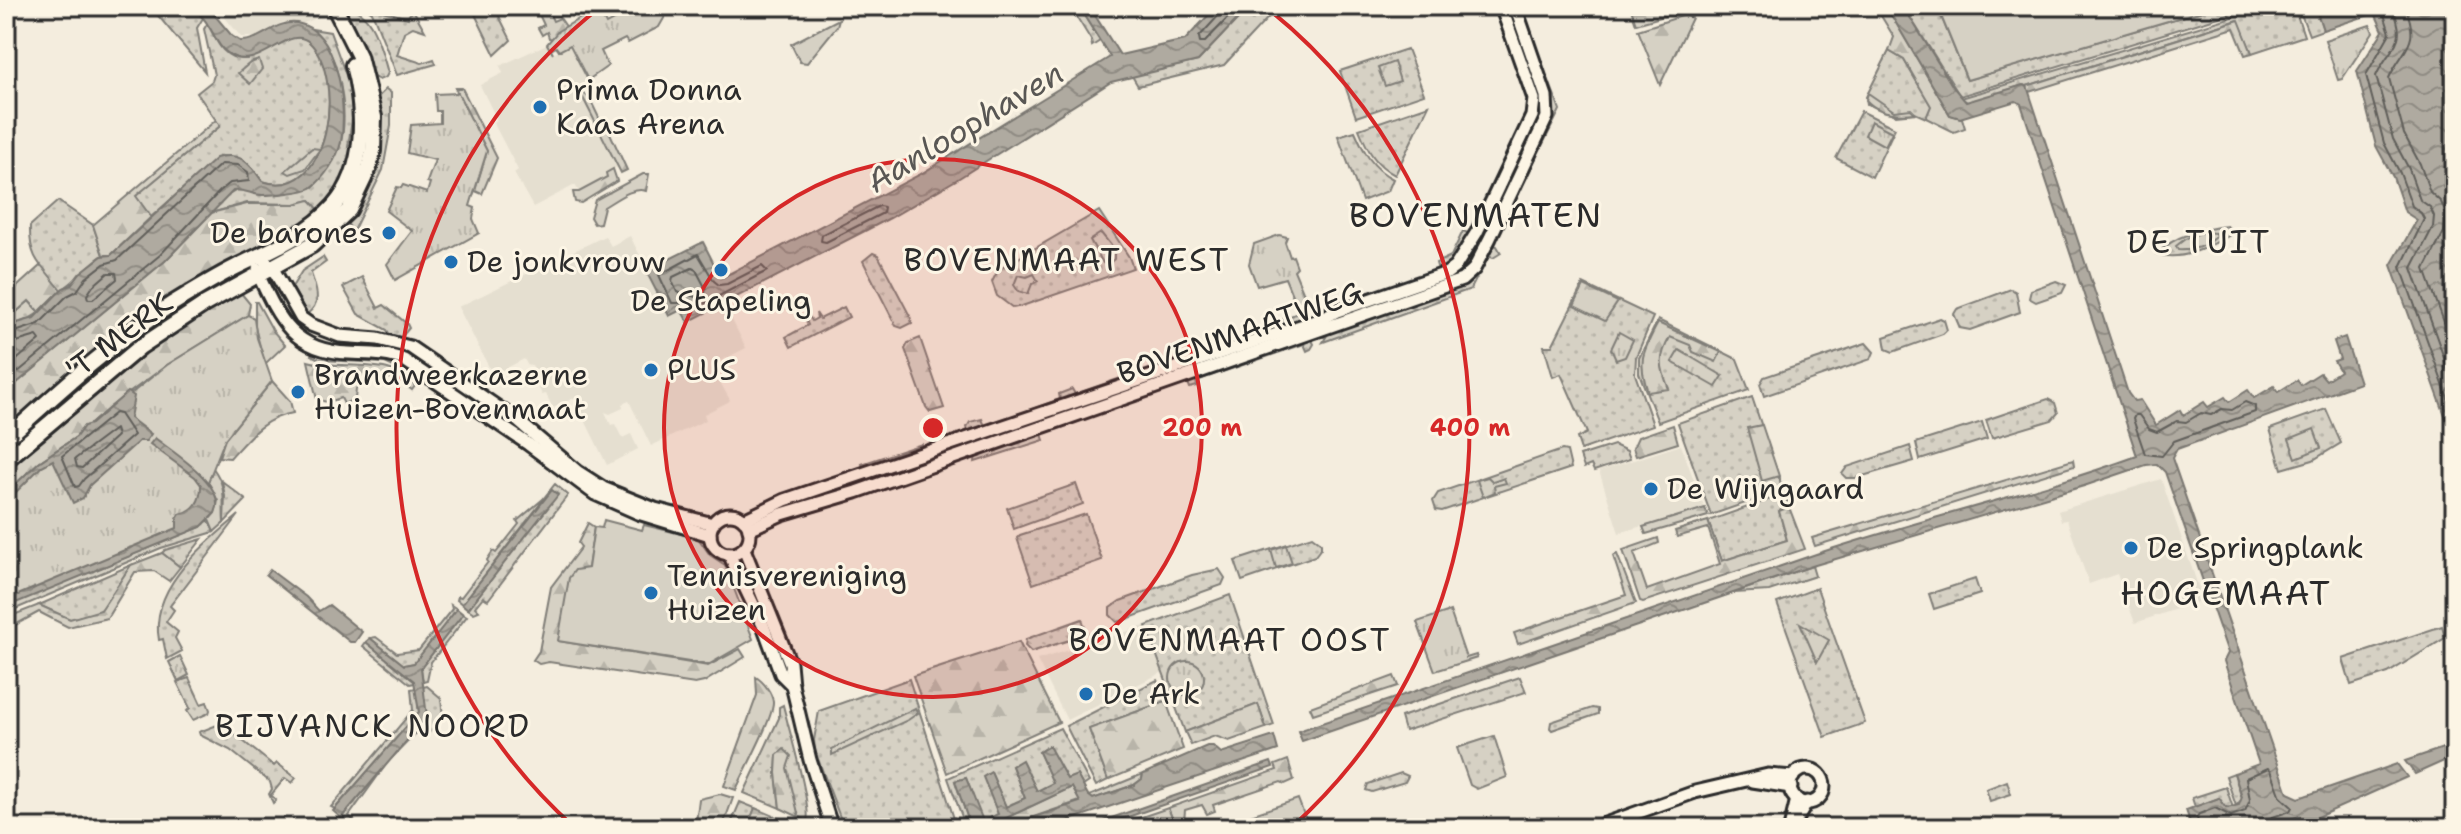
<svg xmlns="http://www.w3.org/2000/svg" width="2461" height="834" viewBox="0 0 2461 834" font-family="'Shantell Sans',sans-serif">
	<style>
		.built { fill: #e5dfd0 }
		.grass { fill: url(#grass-dots); stroke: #807e78; stroke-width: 2 }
		.forest { fill: url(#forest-firs); stroke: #807e78; stroke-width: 2 }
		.park { fill: url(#park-tufts); stroke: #807e78; stroke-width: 2 }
		.garden { fill: #d6d1c4; stroke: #807e78; stroke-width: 2 }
		.water { fill: url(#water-waves); stroke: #7a7771; stroke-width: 2 }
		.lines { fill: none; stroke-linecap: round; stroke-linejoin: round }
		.shore { stroke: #605e5a; stroke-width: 2 }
		.minor-casing { stroke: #2b2b2b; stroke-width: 17 }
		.major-casing { stroke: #2b2b2b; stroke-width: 20 }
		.minor { stroke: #fcf5e5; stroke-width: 11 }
		.major { stroke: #fcf5e5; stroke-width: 14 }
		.ring { fill: none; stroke: #d62828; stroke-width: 4 }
		.poi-dot { fill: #1f6fb2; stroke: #fcf5e5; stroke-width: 3 }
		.labels { text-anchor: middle; stroke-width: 6; stroke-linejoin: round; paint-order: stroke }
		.poi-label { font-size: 30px; fill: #2b2b2b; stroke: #fcf5e5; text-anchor: start }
		.street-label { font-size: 30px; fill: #2b2b2b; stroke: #fcf5e5 }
		.water-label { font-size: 32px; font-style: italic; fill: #595754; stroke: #fcf5e5 }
		.neighbourhood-label { font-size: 32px; letter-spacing: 2px; fill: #2b2b2b; stroke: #fcf5e5 }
		.quarter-label { font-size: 34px; letter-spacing: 2px; fill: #2b2b2b; stroke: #fcf5e5 }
		.centre { fill: #d62828; stroke: #fcf5e5; stroke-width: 4 }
		.ring-label { font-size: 24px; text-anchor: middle; font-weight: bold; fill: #d62828; stroke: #fcf5e5; stroke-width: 6; stroke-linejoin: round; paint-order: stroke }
	</style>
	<defs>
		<pattern id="grass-dots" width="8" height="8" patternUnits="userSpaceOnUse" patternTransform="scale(2)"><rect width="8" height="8" fill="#d6d1c4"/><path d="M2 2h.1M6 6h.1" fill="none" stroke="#b8b4a9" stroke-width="1.8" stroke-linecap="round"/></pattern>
		<pattern id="forest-firs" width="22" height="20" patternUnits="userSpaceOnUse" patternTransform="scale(2)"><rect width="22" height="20" fill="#d6d1c4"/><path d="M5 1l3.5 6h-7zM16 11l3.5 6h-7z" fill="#b8b4a9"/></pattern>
		<pattern id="park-tufts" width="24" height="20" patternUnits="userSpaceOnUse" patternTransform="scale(2)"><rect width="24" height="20" fill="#d6d1c4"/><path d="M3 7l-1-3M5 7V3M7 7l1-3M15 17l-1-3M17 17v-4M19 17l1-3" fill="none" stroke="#b8b4a9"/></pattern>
		<pattern id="water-waves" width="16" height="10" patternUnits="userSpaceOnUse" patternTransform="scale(2)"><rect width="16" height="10" fill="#afaaa0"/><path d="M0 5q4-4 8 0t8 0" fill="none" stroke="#8f8b83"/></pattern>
	</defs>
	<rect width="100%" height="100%" fill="#f4edde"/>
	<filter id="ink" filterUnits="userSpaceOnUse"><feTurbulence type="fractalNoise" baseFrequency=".0125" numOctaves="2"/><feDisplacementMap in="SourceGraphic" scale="16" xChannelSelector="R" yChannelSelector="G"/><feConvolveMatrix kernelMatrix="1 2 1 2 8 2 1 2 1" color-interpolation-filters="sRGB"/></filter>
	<g filter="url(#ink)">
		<g class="built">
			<polygon points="233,6 317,6 322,16 291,28 290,23 283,22 256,37 241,37 223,15"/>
			<polygon points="547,44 553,54 570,45 588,80 578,87 618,167 606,173 608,177 579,192 575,185 533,207 514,173 518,170 493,122 497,120 480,85 503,73 500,66"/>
			<polygon points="605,236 611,246 630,236 669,312 722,300 746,348 711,366 730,400 728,402 704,414 706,420 651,446 629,401 622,404 623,408 610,414 605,412 611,425 615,424 622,438 631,434 638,449 607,465 574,398 553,408 546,394 542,395 538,386 541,384 532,365 528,366 524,359 493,375 458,307"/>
			<polygon points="1681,445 1704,507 1619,533 1599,471"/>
			<polygon points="2161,479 2203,600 2135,623 2117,574 2089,584 2067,520 2061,521 2058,511"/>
			<polygon points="1151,624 1169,669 1067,720 1037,660"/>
		</g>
		<g class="grass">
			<polygon points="150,6 192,6 203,18 197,28 205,72"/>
			<path d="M339 6C373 6 380 46 388 73L386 77 379 80 370 75Z"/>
			<polygon points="364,6 408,18 412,8 425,31 413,27 404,32 397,55 422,63 434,59 436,64 397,75 372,12"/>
			<polygon points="471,6 494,6 511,40 495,55"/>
			<polygon points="1070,6 1078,6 1100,41 1092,46 1091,40"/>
			<polygon points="1250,6 1279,6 1224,65 1138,86 1132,76 1198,61"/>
			<polygon points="1903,6 1937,6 1967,80 2219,6 2255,6 1960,96"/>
			<polygon points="2269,6 2294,6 2304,36 2252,53 2238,20 2027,86 2023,85 1969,103 1961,98"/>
			<polygon points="2298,6 2315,6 2323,30 2309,35"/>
			<path d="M207 24C213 32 216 43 223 50 252 80 283 25 307 40 346 66 334 205 262 181 250 164 243 155 220 156L151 217 135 196 220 126 197 93 212 81 214 75 204 29Z"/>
			<path d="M312 29 330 32 350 86 352 119 348 147 351 146 355 128 357 139 339 193 321 212 310 200 295 204 247 203 211 213 225 197 239 189 263 195 313 187C324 175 335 161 340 145 350 114 339 50 312 29Z"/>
			<polygon points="1407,49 1424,94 1356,117 1340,71"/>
			<polygon points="1889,51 1904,60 1932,107 1926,118 1915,113 1896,115 1867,104 1866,97"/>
			<polygon points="1548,78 1560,110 1523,184 1524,174 1550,117 1552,103 1545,79"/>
			<polygon points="1534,81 1540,97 1539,125 1501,204 1498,203 1533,125 1529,82"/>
			<polygon points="386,89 391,93 391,126 383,170 353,231 346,222 356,205 377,98"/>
			<path d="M1429 105 1395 175C1375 165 1367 149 1359 129Z"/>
			<polygon points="1861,111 1895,128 1872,177 1836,158"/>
			<path d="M1355 131C1364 152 1372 168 1393 179L1388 191 1362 201 1338 136Z"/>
			<path d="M58 201 93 225 103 255C87 265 77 281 61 290 41 265 29 260 30 226Z"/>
			<polygon points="1099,211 1129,257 1133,268 1022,306 1013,308 997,296 992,282 998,270"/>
			<path d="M2227 226 2232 231 2230 235C2208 247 2182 262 2157 254 2174 235 2202 229 2227 226Z"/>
			<polygon points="1463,231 1472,235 1457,260 1442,271 1314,317 1313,311 1438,270 1436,263 1451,256"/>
			<polygon points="1478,237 1484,240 1472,263 1463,274 1318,327 1339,314 1439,279"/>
			<polygon points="1491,244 1497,246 1501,253 1493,258 1488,256 1471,289 1323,342 1326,337 1321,337 1319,332 1465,281"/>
			<polygon points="873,253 878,255 910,316 912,323 902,328 896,326 863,261"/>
			<path d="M323 257 326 262 311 273C316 289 323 302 307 314L292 287 302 271Z"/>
			<path d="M231 277 236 279 6 454V445C78 383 146 320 231 277Z"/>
			<polygon points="362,277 378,308 384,305 407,324 409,328 400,339 392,338 387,330 358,314 343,287"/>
			<polygon points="2056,281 2066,285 2062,293 2036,302 2029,298 2031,290"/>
			<polygon points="1583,284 1653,317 1636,357 1635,374 1653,425 1581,450 1577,438 1587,433 1561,374 1553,377 1544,346 1552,346"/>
			<polygon points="2011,289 2016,292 2020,312 1970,330 1960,328 1954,314 1957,309"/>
			<path d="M29 301 39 312C30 322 16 320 6 330V321Z"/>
			<polygon points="844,307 849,317 791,347 786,337 808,325 805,318 809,316 812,321 817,318 816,313 820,319"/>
			<polygon points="1300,312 1305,320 1180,362 1178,359 1266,329 1266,326"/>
			<polygon points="1940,318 1944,320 1947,330 1943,334 1893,352 1886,349 1884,337"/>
			<polygon points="1658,320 1737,359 1749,390 1658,422 1639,373 1639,358"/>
			<polygon points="1310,336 1314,344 1311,349 1307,351 1304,344 1196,381 1197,386 1190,388 1187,380"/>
			<polygon points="1866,343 1874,352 1871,359 1764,396 1760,384 1764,377"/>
			<path d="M313 351C348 364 381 352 418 373L415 377 385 363 321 360 311 355Z"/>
			<polygon points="1141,371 1142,374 969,433 967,427 970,422 982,419 985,426 1060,399 1059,394 1072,389 1075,394"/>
			<polygon points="1145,381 1147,387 974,447 972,441"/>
			<polygon points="1144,395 1042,434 1044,440 975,462 976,453"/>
			<polygon points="1752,397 1783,490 1711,515 1678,423"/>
			<polygon points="2048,399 2055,403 2058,413 2052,420 1992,438 1986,420"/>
			<polygon points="2326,409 2341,443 2313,460 2282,469 2270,429"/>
			<polygon points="1982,422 1987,439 1920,460 1916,443"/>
			<polygon points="922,444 925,450 826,484 824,480 863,467 862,464"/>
			<polygon points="1614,445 1627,451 1630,459 1594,471 1591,465 1584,468 1580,456"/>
			<polygon points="1910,446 1914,461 1856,478 1846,478 1842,474 1847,467"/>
			<polygon points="1562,450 1567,451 1571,468 1442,511 1436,510 1433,501 1438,493"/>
			<polygon points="926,456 927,459 884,478 831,496 829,491"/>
			<polygon points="222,481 246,500 224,523 225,496"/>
			<polygon points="555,484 568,495 488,600 483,597 475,607 479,611 474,613 468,609 557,495 545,498 462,604 457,600 458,596 461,597 488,562 487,560 493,551 496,553 519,524 517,521 543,499"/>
			<polygon points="1076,484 1083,504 1014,529 1007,508"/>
			<polygon points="1785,494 1789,507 1779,511 1787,540 1722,561 1708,521"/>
			<polygon points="1086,514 1102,560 1033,584 1017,538 1020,535"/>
			<path d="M239 515 170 606 174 610 166 622 178 632 175 638 182 651 167 659 163 639 159 640C149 587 204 545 239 515Z"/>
			<polygon points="209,520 214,532 161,548 6,613 6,606 200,527"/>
			<polygon points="1312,536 1321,543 1321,548 1315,556 1242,581 1235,561"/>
			<polygon points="202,539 180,567 162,553 165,550"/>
			<polygon points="131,565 103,608 98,612 70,619 39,605"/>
			<polygon points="1812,566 1815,576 1769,591 1734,593"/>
			<polygon points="1219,569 1225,578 1222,585 1121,621 1117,622 1110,615 1110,608 1120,601 1192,575"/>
			<polygon points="1975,579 1980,594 1934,609 1929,594"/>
			<polygon points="1817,588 1865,723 1825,737 1777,603"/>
			<polygon points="1230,595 1274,725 1266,728 1258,704 1185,732 1146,626"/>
			<polygon points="451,605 457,609 415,663 404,665 370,638 376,637 397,653 419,650 452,609"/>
			<polygon points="463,614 467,616 431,662 427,681 423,682 421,668"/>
			<polygon points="1082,619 1087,633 1079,637 1031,652 1025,646 1026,639"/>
			<polygon points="2442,626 2445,638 2388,673 2351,685 2343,659"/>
			<polygon points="366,642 414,681 415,683 410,684 363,646"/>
			<polygon points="1520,677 1526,692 1405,731 1401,717"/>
			<polygon points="189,678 201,704 207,702 210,710 209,713 193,720 187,711 190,708 177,682"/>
			<polygon points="909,679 957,828 844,828 815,751 814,740 819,711"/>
			<polygon points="1157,680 1166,701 1089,729 1108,780 1096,786 1066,726"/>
			<polygon points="427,686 441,698 443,717 426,736 419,730 388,762 349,816 361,828 355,828 342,817 426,717 423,687"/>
			<polygon points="416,688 419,712 335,809 331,807 413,710 411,689"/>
			<path d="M783 705C788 726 812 806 807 821L799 817 777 756 776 773 780 808 744 793 779 718V707Z"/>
			<polygon points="1592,708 1598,709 1598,714 1552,730 1550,728 1551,722"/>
			<polygon points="225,722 229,725 227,728 274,766 277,763 296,778 292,783 285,778 271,795 276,800 273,803 269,794 272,789 270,782 230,750 200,735 199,732"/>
			<polygon points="1060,728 1089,782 1083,786 1077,776 1067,779 1048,746 1039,752 1054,783 1037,792 1022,761 1012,766 1025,798 1006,807 991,773 998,815 982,822 966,778 955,781 971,828 966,828 948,778"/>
			<polygon points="1494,736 1507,777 1477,789 1470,785 1457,748"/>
			<polygon points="1401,773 1408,776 1405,782 1372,792 1366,790 1368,784"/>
			<polygon points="2234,773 2242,799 2236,806 2226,776"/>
			<polygon points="2007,781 2011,794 1990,801 1986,789"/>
			<polygon points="2226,787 2233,808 2225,807 2219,798 2195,807 2192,798"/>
			<polygon points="740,802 755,808 747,828 729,828"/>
		</g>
		<g class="forest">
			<polygon points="535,6 546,6 553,21 560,18 567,28 560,39 549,38 547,32 542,35 538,28 544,25"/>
			<polygon points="1630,6 1677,6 1664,16 1636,24"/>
			<polygon points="1875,6 1886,6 1950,115 1962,118 1965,128 1954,132 1926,118 1931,106 1904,60 1889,51 1894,37"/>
			<polygon points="1685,15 1692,18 1660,85 1638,30"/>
			<polygon points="2239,20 2252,53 2245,55 2234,28 2029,92 2027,86"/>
			<polygon points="259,60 262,69 250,84 238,73 250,63"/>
			<polygon points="577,86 590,99 600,120 604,120 627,170 621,173"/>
			<polygon points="455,88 462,88 497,158 482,194 475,191 487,151"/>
			<path d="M1868 93 1894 111 1911 109 1915 113C1898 115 1878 114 1866 100Z"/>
			<polygon points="216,120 220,126 136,196 151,217 111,255 103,255 93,225"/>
			<polygon points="312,148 320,149 305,169 290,174 285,171"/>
			<polygon points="613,169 617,181 581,203 575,202 573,192 579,192 607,177 606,173"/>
			<path d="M643 174H649L646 191C633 186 616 200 604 207L600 223 594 224 590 217 595 200Z"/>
			<path d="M310 200 321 212C300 229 259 254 233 263 216 269 203 275 188 285L6 433V392L165 261 211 213 247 204H295Z"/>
			<polygon points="41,265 61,290 39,312 29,301 6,321 6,297"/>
			<polygon points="1584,286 1618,302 1605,321 1574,306"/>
			<polygon points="241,293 250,304 248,315 167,365 110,407 76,437 39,462 6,493 6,465 123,365 219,301"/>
			<polygon points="255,302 257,302 273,331 285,345 265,364 255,328"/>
			<path d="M1658 323 1721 352 1716 362 1693 352 1690 345 1670 337C1658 358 1660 367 1669 389L1648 392C1637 360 1643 352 1658 323Z"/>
			<polygon points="920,338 944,408 930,412 926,407 905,349 908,343"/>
			<path d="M308 361C340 371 395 356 415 386L412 390 396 378H369L356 389 355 399 344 404 341 398 328 402 317 400Z"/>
			<path d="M272 381 290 401 293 413C263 418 249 437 230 458L219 457 225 439Z"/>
			<polygon points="1673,425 1678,443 1636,456 1633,448 1638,437"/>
			<polygon points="1762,425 1779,476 1762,481 1747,428"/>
			<polygon points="2073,460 2074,466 1815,546 1812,538"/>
			<path d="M213 468C228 489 222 499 224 523L214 532 209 520 215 513 208 482Z"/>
			<polygon points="1789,507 1805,549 1643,602 1640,601 1623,550 1658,538 1659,543 1634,553 1647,590 1720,564 1708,528 1677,537 1675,531 1708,521 1722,561 1787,540 1779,511"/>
			<polygon points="1705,508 1708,516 1646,534 1643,527"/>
			<polygon points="588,523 594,527 588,568 558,641 708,666 740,649 745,657 704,682 695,684 549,662 539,664 533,660 539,651 551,587 581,547 578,543"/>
			<polygon points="162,553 180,567 169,581 154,571 135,572 107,618 68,627 39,612 6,630 6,618 39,605 70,619 101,610 131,565"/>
			<polygon points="1617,554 1636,603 1518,644 1514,633 1626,595 1613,556"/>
			<polygon points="1019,642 1059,722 947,773 913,676"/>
			<polygon points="1394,676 1398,686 1313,714 1310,707"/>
			<path d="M756 677C764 682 772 693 773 702 774 717 743 773 736 790L724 786 757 695Z"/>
			<polygon points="1166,701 1183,749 1108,780 1089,729"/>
			<polygon points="1258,704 1266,728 1229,741 1215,736 1191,745 1185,732"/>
			<polygon points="915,708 918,713 908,720 832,755 832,749"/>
			<polygon points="784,749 791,756 787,768 799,817 780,808 776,773 777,755"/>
			<polygon points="1288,760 1294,780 1285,784 1281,782 1213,805 1215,811 1207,814 1202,805 1185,810 1184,822 1175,825 1168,808 1277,770 1275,765"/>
			<polygon points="1143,774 1142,779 1134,785 1093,799 1089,796"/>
			<polygon points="1072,787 1080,801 1001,828 985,828"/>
			<polygon points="720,794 733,798 722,828 692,828 696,823 699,799"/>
			<polygon points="755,808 795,825 801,828 747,828"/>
		</g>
		<g class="park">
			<polygon points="640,6 671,6 659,27 628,43 625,39 601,51 608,66 588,80 570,45 559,51 556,47 551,50 553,54 547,44 558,31 598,8 606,24"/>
			<polygon points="839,19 837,26 807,63 800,62 791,44"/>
			<polygon points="2370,25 2373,32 2342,79 2338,80 2325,40"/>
			<polygon points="1394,62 1400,81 1385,86 1378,68"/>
			<polygon points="458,93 487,151 470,206 475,208 473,219 479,233 395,280 387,264 412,231 386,211 397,187 401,188 403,185 427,193 430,183 427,182 435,160 407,153 411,125 440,123 440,111 436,111 435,94"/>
			<polygon points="1871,121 1892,132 1885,146 1865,135"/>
			<path d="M2202 232 2215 233 2216 236C2205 247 2193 251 2178 250L2176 246 2185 239Z"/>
			<polygon points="1101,233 1114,249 1114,259 1107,265 1103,263 1090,240"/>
			<polygon points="1279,235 1287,237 1285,242 1290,257 1293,256 1297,267 1294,270 1307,301 1296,305 1285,278 1257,286 1249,264 1254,244"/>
			<polygon points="1034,274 1038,281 1032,284 1028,294 1018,291 1014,285 1018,275 1027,277"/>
			<polygon points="248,315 254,318 257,338 272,381 225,439 208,482 218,501 215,513 201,527 6,606 6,493 39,462 76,437 84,426 91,424 128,392 132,393 167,365"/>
			<polygon points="1619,332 1633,340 1625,357 1616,360 1611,349"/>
			<polygon points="1679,350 1723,376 1716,387 1672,362"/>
			<polygon points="2314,429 2321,448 2296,458 2289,439"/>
			<polygon points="1488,477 1493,482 1504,478 1506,483 1494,486 1495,492 1483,497 1477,480"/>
			<polygon points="1286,545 1292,563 1276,568 1271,550"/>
			<polygon points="1450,611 1466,658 1476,655 1477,658 1435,671 1417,622"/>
			<polygon points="1800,623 1829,640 1817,662"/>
			<polygon points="180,656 189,675 178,681 169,662"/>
			<circle cx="1187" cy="678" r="17"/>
		</g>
		<g class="garden">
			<polygon points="1937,6 2219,6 1967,80"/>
			<polygon points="604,520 642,530 644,525 698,538 710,555 725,565 753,639 708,665 558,641 569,578 575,570 588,568 594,527 602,528"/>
			<polygon points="1298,799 1309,828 1212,828"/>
			<polygon points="1168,808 1176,828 1109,828"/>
		</g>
		<g class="water">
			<path d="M192 6H207L232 36 240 41C261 42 275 20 297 23 340 31 347 108 341 142 338 157 324 179 311 188 305 192 271 195 263 195 251 195 244 188 233 191L165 261 6 392V330L11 325 34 318 63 288 71 285 80 273 102 256 111 255 216 158C240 151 250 163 262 181 331 204 346 76 309 42 287 22 256 79 225 51 217 45 214 33 208 25 204 18 198 12 192 6Z"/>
			<polygon points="1078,6 1089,6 1120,55 1185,40 1217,6 1250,6 1198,61 1111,82 956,180 890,218 688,322 681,310 669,316 646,271 703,242 721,278 919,175 1110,57"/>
			<path d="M1886 6H1903L1953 87 1966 102 2023 85 2027 86 2128 393 2134 401 2140 400 2156 425 2180 410 2183 415 2204 402 2208 407 2225 397 2229 402 2248 390 2254 398 2274 386 2278 392 2297 380 2301 385 2320 373 2326 380 2340 371 2334 361 2340 359 2334 341 2345 337 2360 383 2177 449 2172 458 2288 793 2299 798 2397 764 2407 777 2309 821 2299 816 2264 828H2192L2186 810 2219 798 2227 808 2239 805 2242 797 2234 773 2259 764 2224 661 2228 653 2165 472 2157 464 2146 465 2084 486 1812 566 1302 741 1298 731C1472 672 1645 612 1819 553 1924 518 2033 494 2137 456L2021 104 2016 101 1960 118 1950 115Z"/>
			<polygon points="2315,6 2455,6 2455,443 2391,265 2417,220 2405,212 2393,177 2376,146 2357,71 2383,31 2375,13 2323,30"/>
			<polygon points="128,392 134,396 130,418 151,434 146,441 139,441 90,485 83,498 73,503 53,460 42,466 6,502 6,493 39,462 76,437 84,426 91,424"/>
			<path d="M155 438C174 453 220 481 217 507L215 513 201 527 6 607V600L177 528V519L180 514C195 511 201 500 201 485L195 477 150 444Z"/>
			<polygon points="552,490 558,495 468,609 462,604"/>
			<polygon points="270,570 306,597 319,611 329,605 362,632 355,642 350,642 266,575"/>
			<polygon points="457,609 463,614 421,668 427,717 341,818 333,811 419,712 414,681 366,642 370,638 404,665 414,663"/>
			<polygon points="1274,736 1278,750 1046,828 1001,828 1080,802 1072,787 985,828 971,828 955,781 966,778 983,821 998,814 983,777 991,772 1006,807 1025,798 1012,766 1022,760 1037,791 1053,783 1039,752 1049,746 1067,779 1077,775 1088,795 1093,799 1134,785 1142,779 1143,774 1207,746 1213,746 1221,753"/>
			<polygon points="2455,744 2455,756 2415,774 2405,761"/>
			<polygon points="1271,762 1273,767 1096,828 1083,828"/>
		</g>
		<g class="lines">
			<g class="shore">
				<polyline points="1222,6 1220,14 1199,37 1200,42 1205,42 1239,6"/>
				<polyline points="2378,6 2383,11 2390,33 2366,75 2384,143 2400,173 2412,206 2421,213 2424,219 2401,267 2455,418"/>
				<path d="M2392 6C2409 46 2391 43 2376 76L2393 139 2409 169 2420 200 2430 207 2434 216 2433 227 2412 268 2455 389"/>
				<path d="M2405 6C2421 46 2404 46 2389 78L2404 134 2420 164 2430 192 2441 202 2446 214 2444 232 2425 269 2455 353"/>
				<polygon points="879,206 884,207 883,213 826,242 821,241 822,235"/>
				<polygon points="698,254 714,281 719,285 727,284 762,266 767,271 694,309 683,303 672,303 659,275"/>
				<polygon points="692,268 696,270 706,289 705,293 696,297 677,292 672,281 673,277"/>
				<polygon points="108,273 116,273 117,279 93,299 88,299 87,295 93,286"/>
				<polyline points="6,335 39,324 67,296 77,291 86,278 104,264 117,260 221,164 238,165 248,172 249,181 230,183 220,191 160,255 6,382"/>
				<polyline points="6,345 37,336 40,340 6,369"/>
				<polygon points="2245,402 2255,406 2255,412 2174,441 2162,456 2145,454 2133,419 2135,415 2139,415 2149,429 2157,432 2177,421 2186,422 2201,413 2211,415 2222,409 2232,410"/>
				<polygon points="115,413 120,414 134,435 84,479 79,486 75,487 62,456"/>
				<polygon points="115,429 117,436 82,468 77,467 75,459"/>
				<polyline points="2199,828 2197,817 2199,814 2215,808 2231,816 2245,811 2250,800 2246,778 2268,768 2271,770 2281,797 2292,807 2290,811 2270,818 2266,828"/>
			</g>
			<g class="minor-casing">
				<g id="minor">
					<polyline points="259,256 272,267 301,318 311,325 340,336 378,339 410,347 518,421 578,472 603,488 655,509 713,524"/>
					<path d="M258 269V274C279 319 293 351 349 353 368 354 387 353 404 360L528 444 595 494 638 513 710 535"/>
					<circle cx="730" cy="534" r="20"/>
					<polyline points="744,520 785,500 1324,318 1337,311 1447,273 1455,267 1477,232 1532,116 1534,99 1501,6"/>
					<polyline points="749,529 782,514 856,492 1462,280 1474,269 1490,238 1547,117 1546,96 1515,6"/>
					<polyline points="744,549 790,663 792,685 810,760 832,828"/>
					<polyline points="729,554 763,625 781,674 792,685"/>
					<circle cx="1807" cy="786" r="17"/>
					<polyline points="1752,781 1791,787"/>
					<polyline points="1594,828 1695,792 1768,775 1793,777"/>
					<polyline points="1790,828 1797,799"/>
					<polyline points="1792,828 1807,802"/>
				</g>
			</g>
			<g class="major-casing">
				<g id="major">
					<path d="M6 439C59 391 112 342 172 304 193 291 214 278 236 267 270 250 308 235 334 206 367 168 365 110 353 65"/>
					<polyline points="6,460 140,347 205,304 312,245 349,210 369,168 373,151 374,117 359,56 334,6"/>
				</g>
			</g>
			<use href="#minor" class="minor"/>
			<use href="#major" class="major"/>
		</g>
	</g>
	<circle cx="933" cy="428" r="269" fill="#d62828" fill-opacity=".12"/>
	<g class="ring">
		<circle cx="933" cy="428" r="269"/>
		<path d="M574 827A537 537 0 0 1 599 8M1267 8A537 537 0 0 1 1292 827"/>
	</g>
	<g class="poi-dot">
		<circle cx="540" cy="107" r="8"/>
		<circle cx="389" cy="233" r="8"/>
		<circle cx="451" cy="262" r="8"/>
		<circle cx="721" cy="270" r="8"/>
		<circle cx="651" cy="370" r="8"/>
		<circle cx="298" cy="392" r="8"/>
		<circle cx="1651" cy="489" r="8"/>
		<circle cx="2131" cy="548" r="8"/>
		<circle cx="651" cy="593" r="8"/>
		<circle cx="1086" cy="694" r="8"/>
	</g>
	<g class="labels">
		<g class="poi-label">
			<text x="556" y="100">Prima Donna<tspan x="556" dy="34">Kaas Arena</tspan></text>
			<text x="373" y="243" text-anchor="end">De barones</text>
			<text x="467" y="272">De jonkvrouw</text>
			<text x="721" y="311" text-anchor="middle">De Stapeling</text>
			<text x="667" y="380">PLUS</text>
			<text x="314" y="385">Brandweerkazerne<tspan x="314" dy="34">Huizen-Bovenmaat</tspan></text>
			<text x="1667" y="499">De Wijngaard</text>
			<text x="2147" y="558">De Springplank</text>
			<text x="667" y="586">Tennisvereniging<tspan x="667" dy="34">Huizen</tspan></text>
			<text x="1102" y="704">De Ark</text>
		</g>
		<g class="street-label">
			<text transform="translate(1240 333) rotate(-19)" y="10">BOVENMAATWEG</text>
			<text transform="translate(119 336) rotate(-37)" y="10">'T MERK</text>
		</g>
		<g class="water-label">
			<text transform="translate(965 127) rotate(-31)" y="11">Aanloophaven</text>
		</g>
		<g class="neighbourhood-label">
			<text x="2199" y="253">DE TUIT</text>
			<text x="1067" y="271">BOVENMAAT WEST</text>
			<text x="1230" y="651">BOVENMAAT OOST</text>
			<text x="373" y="737">BIJVANCK NOORD</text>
		</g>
		<g class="quarter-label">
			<text x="1476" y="227">BOVENMATEN</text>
			<text x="2226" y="605">HOGEMAAT</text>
		</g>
	</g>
	<circle cx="933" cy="428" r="12" class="centre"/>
	<g class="ring-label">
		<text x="1202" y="436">200 m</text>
		<text x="1470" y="436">400 m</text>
	</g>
	<rect width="2461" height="834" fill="none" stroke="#fcf5e5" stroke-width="32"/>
	<rect x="16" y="16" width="2429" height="802" fill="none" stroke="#2b2b2b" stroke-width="3" filter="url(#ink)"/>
</svg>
